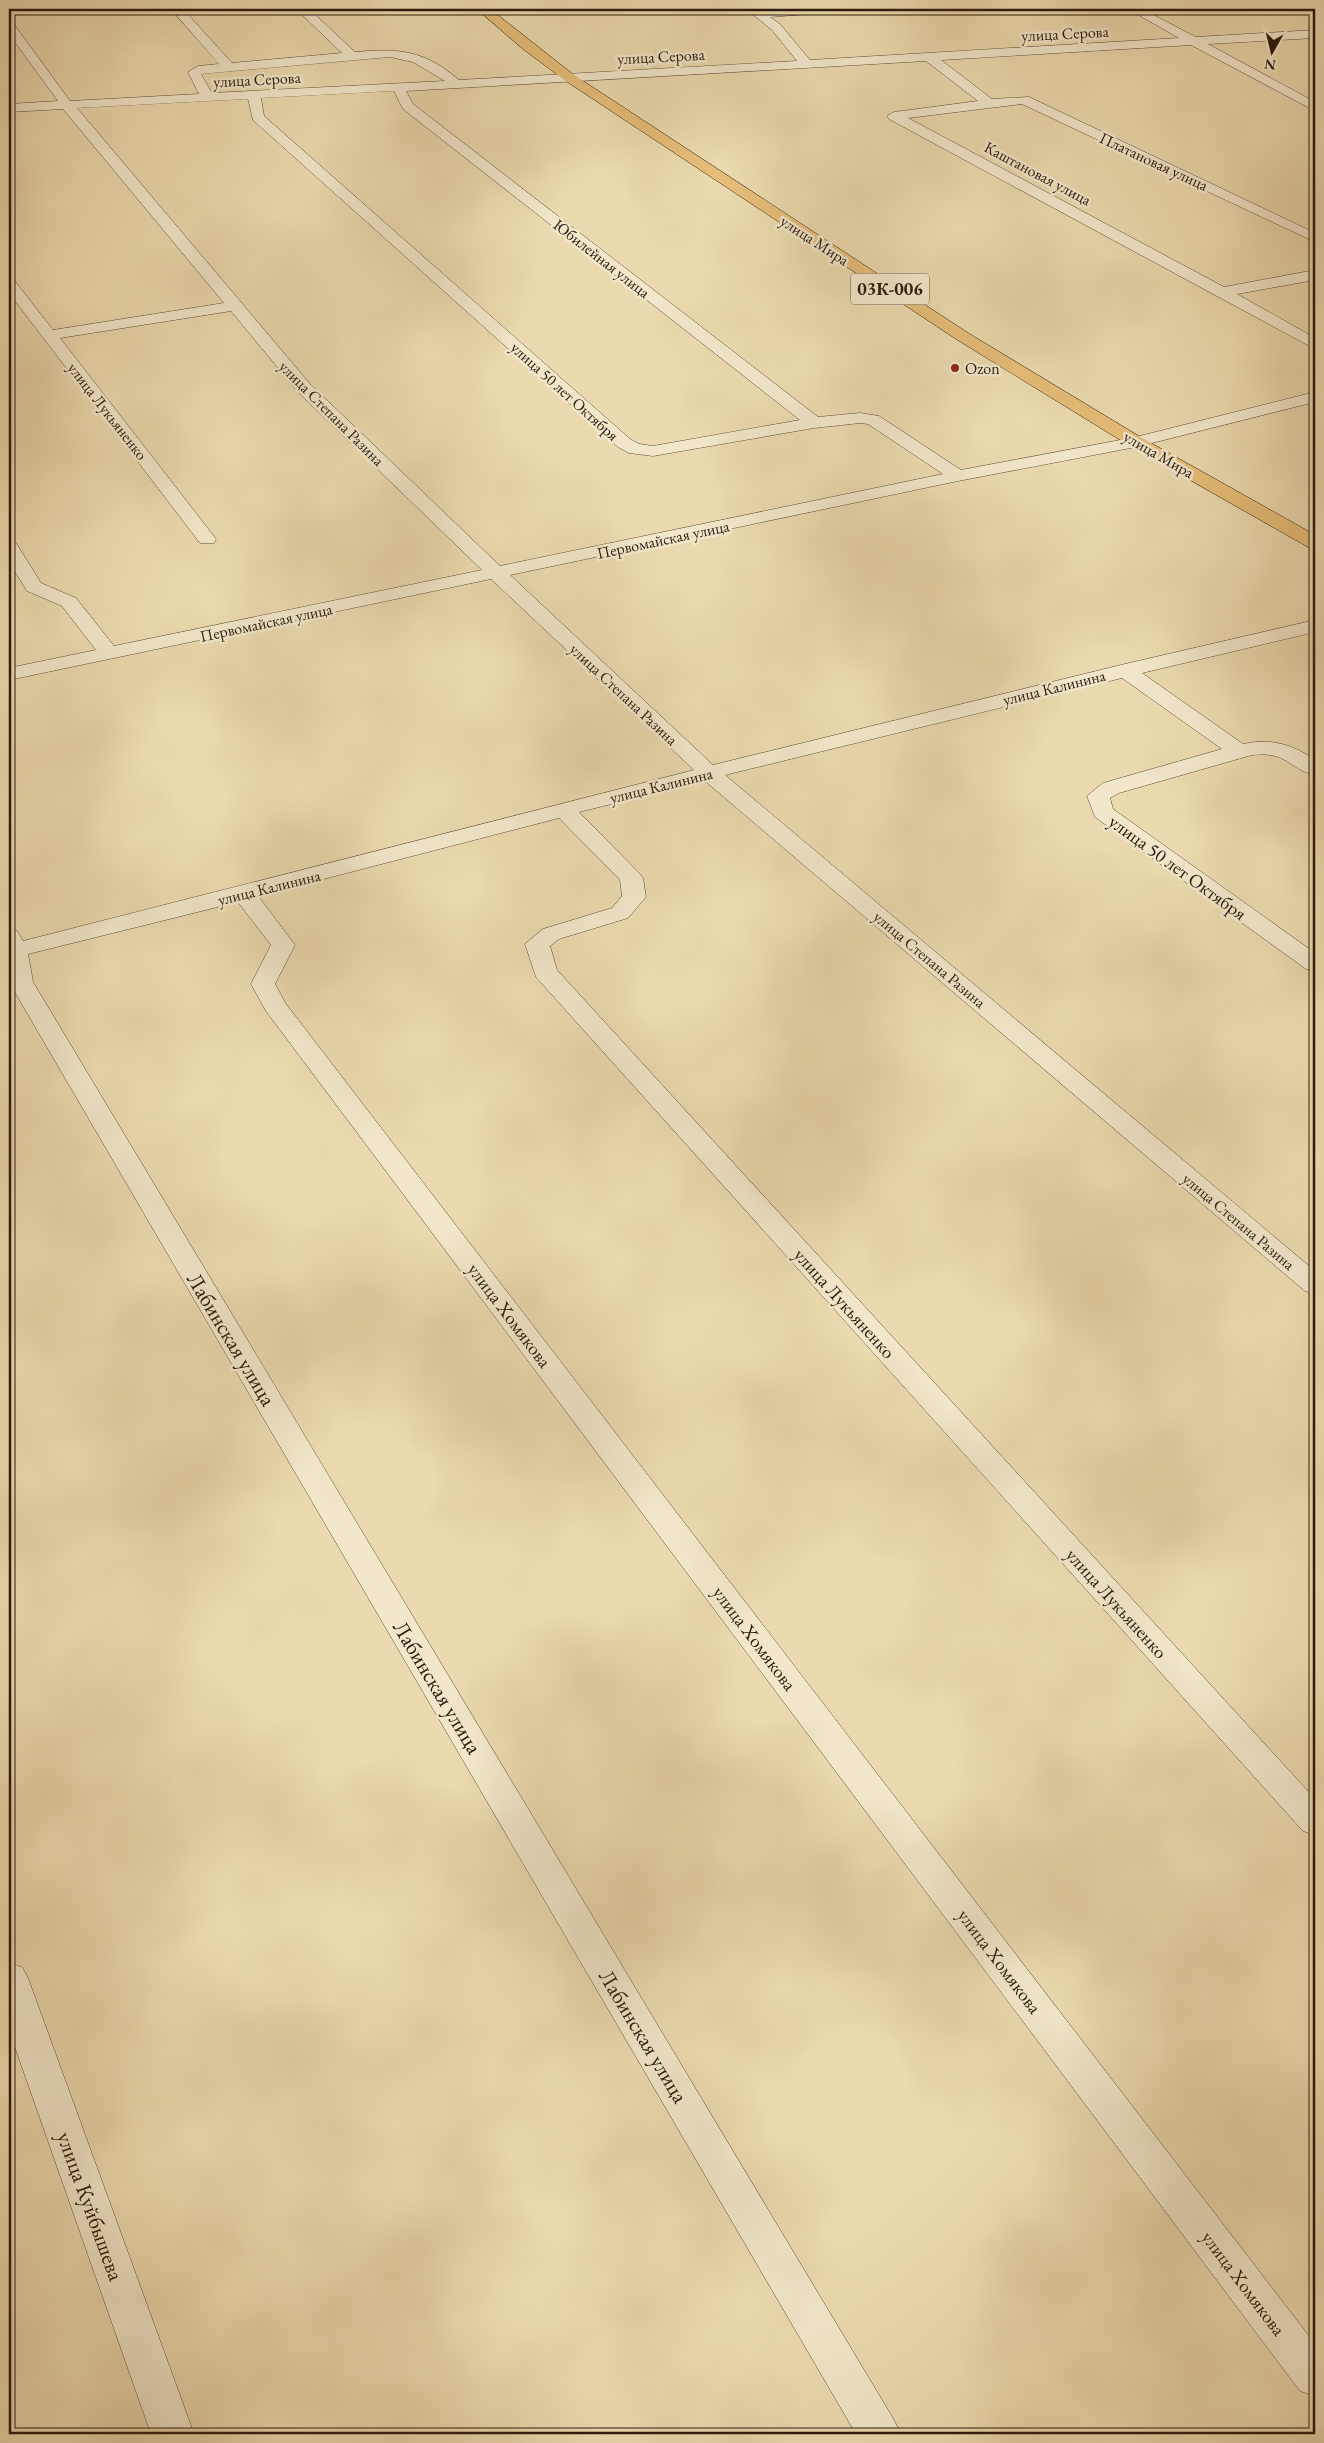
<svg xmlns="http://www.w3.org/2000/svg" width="1324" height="2443" viewBox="0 0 1324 2443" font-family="'EB Garamond',serif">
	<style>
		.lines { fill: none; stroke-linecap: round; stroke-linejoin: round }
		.minor-casing { stroke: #5b4a35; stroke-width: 1 }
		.major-casing { stroke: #2b1a0c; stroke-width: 1 }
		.minor { fill: #f2e7cb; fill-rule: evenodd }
		.major { fill: #e6bd78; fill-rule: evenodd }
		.poi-dot { fill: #8f2418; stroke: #f2e7cb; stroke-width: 2 }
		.labels { text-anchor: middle; stroke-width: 5; stroke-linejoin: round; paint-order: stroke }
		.far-street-label { font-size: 16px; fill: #2b1a0c; stroke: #f2e7cb }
		.far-poi-label { font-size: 16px; fill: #2b1a0c; stroke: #f2e7cb; text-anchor: start }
		.shield { fill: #f2e7cb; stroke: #675845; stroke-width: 1 }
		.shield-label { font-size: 18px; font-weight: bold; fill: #2b1a0c }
		.street-label { font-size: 19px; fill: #2b1a0c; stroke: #f2e7cb }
		.near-street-label { font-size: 22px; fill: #2b1a0c; stroke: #f2e7cb }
	</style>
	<rect width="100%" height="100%" fill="#ebdaaf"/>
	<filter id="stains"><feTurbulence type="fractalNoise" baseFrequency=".004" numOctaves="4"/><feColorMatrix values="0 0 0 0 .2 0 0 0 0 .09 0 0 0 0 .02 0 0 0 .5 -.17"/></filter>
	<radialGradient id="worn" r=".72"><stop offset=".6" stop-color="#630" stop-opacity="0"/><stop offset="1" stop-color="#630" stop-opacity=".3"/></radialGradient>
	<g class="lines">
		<g class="minor-casing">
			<g id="minor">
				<path d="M171 9H183L232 63 342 53 296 9H309L355 52C399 48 424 50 459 80L797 61 772 30 746 9H825L819 13 770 17 780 24 810 60 1179 38 1128 9H1142L1196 37 1315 30V38L1208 44 1315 102V111L1191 45 941 60 992 99 1029 97 1315 233V242L1022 104 908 118 1224 287 1315 270V280L1237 294 1315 338V349L889 119 887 116 894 112 978 101 926 61 406 91 413 104 818 417 860 413 879 416 961 470 1136 437 1315 392V402L1136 447 958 481 510 575 713 765 1125 664 1315 620V632L1142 673 1243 744C1271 738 1292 744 1315 760V775C1288 769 1288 751 1252 755L1119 793 1110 798 1113 809 1315 953V971L1306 969 1095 817 1087 796 1103 783 1222 749 1122 678 725 775 1315 1271V1294L1305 1291 705 781 579 812 639 873 643 878 646 897 628 918 559 939 550 946 557 970 1315 1799V1835L1303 1831 536 977 525 944 543 929 612 908 622 896 620 880 559 818 258 896 295 945 275 984 286 1004 1315 2344V2396L1300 2391 266 1011 251 984 271 945 238 902 28 954 33 982 894 2420 901 2434H856L9 982V929L17 931 23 941 694 770 491 579 9 680V668L96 650 62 606 27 591 9 562V541L16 543 41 583 76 598 114 646 482 570 298 392 231 311 60 338 216 539 214 543H200L9 293V278L14 280 53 330 224 303 63 109 9 112V104L58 101 9 34V22L13 23 70 101 199 94 188 72 198 66 219 64ZM390 57 413 62 445 81 212 93 201 74ZM394 91 403 109 800 420 653 446 639 444 630 439 264 116 261 98ZM248 99 253 120 618 447 629 453 653 456 814 428 860 423 868 424 943 474 500 566 310 384 77 108Z"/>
				<polygon points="9,1963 22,1967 28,1978 194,2434 151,2434 9,2030"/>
			</g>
		</g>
		<g class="major-casing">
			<polygon id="major" points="477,9 490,9 574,75 968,333 1142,438 1315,535 1315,549 1308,547 1130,446 956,339 566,81 523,49"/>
		</g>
		<use href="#minor" class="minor"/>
		<use href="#major" class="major"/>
	</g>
	<circle class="poi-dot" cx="955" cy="368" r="5"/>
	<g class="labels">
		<g class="far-street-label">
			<text transform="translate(1065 33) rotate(-3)" y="6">улица Серова</text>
			<text transform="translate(661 56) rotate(-3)" y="6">улица Серова</text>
			<text transform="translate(257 79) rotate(-3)" y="6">улица Серова</text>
			<text transform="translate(1154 161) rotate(25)" y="6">Платановая улица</text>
			<text transform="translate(1038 173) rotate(28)" y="6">Каштановая улица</text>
			<text transform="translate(815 240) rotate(33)" y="6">улица Мира</text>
			<text transform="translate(602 258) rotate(38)" y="6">Юбилейная улица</text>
			<text transform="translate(565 391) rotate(42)" y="6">улица 50 лет Октября</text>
			<text transform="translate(108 411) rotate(52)" y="6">улица Лукьяненко</text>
			<text transform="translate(332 413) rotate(45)" y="6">улица Степана Разина</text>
			<text transform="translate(1159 454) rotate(30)" y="6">улица Мира</text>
			<text transform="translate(663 539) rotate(-12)" y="6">Первомайская улица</text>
			<text transform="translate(266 622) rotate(-12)" y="6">Первомайская улица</text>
			<text transform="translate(1054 687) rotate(-14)" y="6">улица Калинина</text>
			<text transform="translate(624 694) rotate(43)" y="6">улица Степана Разина</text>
			<text transform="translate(661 785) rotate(-14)" y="6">улица Калинина</text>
			<text transform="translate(269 887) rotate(-14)" y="6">улица Калинина</text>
			<text transform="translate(930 959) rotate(40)" y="6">улица Степана Разина</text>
			<text transform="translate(1239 1221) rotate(40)" y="6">улица Степана Разина</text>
		</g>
		<g class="far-poi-label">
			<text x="965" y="374">Ozon</text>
		</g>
		<rect class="shield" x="851" y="273.5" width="78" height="31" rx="4"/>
		<g class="shield-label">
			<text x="890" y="295">03К-006</text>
		</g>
		<g class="street-label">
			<text transform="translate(1178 867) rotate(36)" y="7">улица 50 лет Октября</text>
			<text transform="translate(845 1303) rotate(48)" y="7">улица Лукьяненко</text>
			<text transform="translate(510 1315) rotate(53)" y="7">улица Хомякова</text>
			<text transform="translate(1117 1603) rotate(48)" y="7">улица Лукьяненко</text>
			<text transform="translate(755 1638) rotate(53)" y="7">улица Хомякова</text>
			<text transform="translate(1000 1961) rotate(53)" y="7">улица Хомякова</text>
			<text transform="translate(1244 2283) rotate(53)" y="7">улица Хомякова</text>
		</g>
		<g class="near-street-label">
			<text transform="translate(232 1339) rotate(59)" y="8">Лабинская улица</text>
			<text transform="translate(438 1687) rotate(59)" y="8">Лабинская улица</text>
			<text transform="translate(644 2036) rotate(59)" y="8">Лабинская улица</text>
			<text transform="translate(91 2206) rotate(70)" y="8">улица Куйбышева</text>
		</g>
	</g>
	<rect width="1324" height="2443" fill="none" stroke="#ebdaaf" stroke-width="30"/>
	<rect x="10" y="10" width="1304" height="2423" fill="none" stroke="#2b1a0c" stroke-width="2.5"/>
	<rect x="15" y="15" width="1294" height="2413" fill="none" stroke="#2b1a0c"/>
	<g transform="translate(1272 52) rotate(188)" stroke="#f2e7cb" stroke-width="4" paint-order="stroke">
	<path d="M0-4L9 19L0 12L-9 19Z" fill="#2b1a0c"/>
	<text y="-8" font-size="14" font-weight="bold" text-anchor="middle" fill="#2b1a0c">N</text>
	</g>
	<rect width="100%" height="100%" filter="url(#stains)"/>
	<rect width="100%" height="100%" fill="url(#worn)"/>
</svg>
